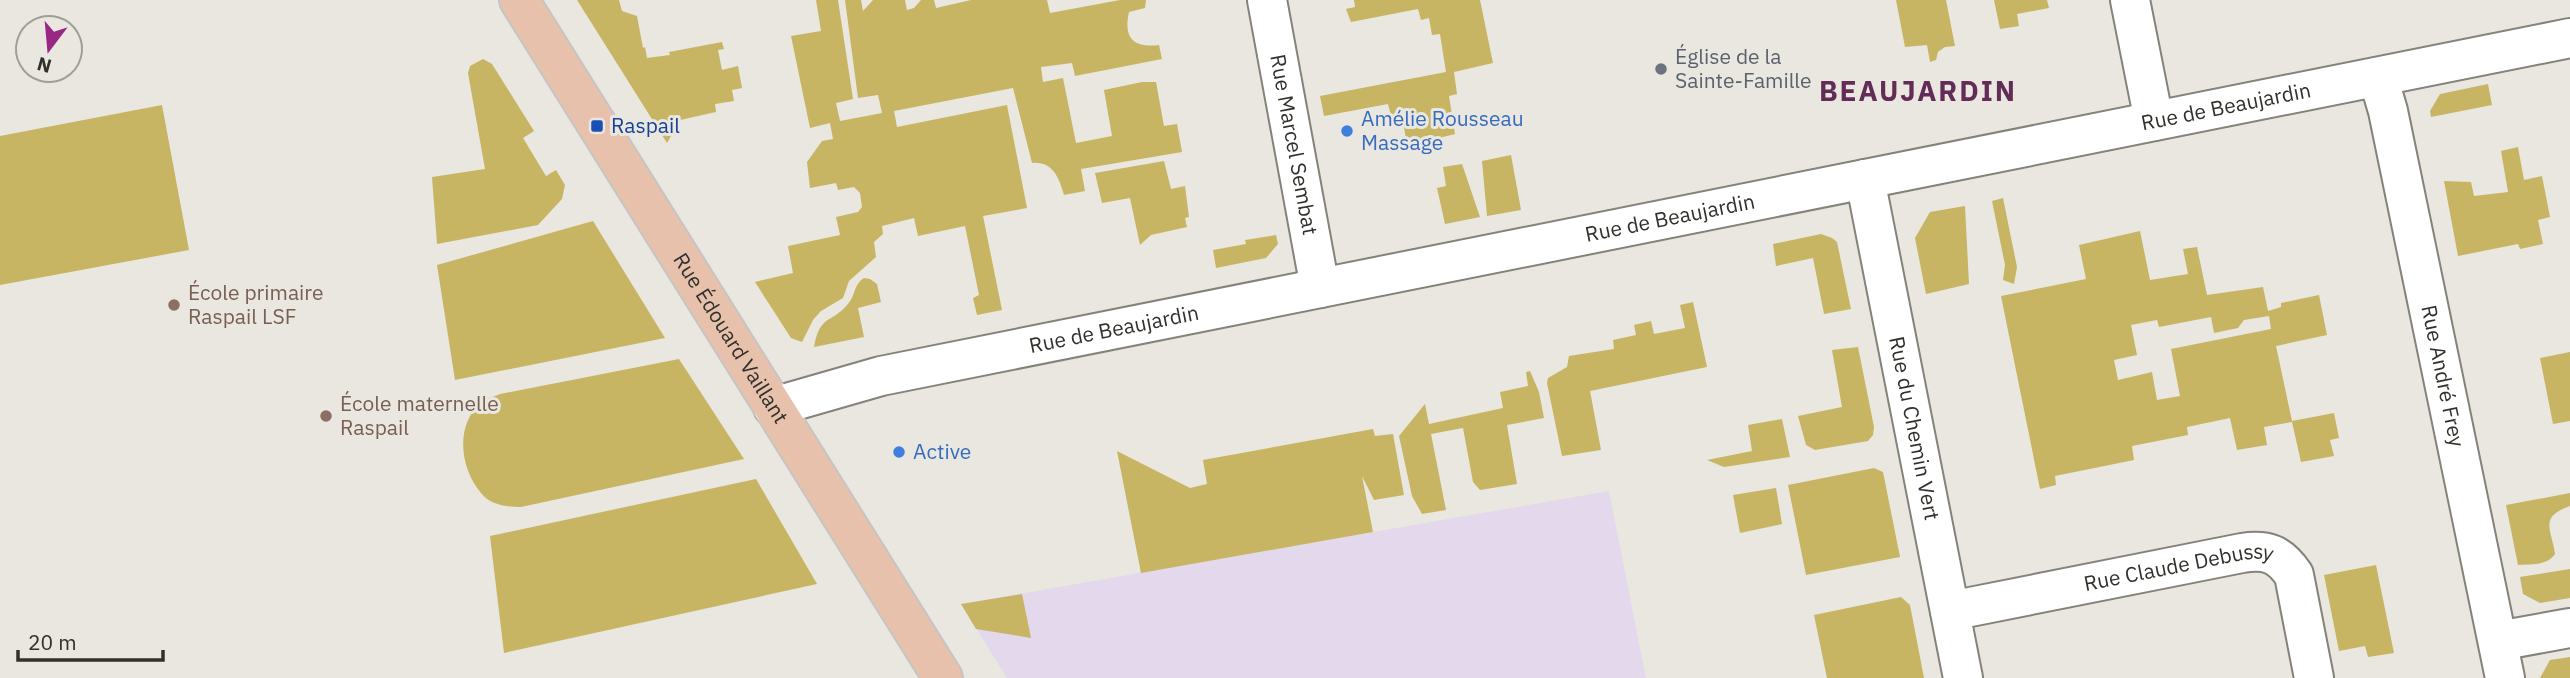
<svg xmlns="http://www.w3.org/2000/svg" width="2570" height="678" viewBox="0 0 2570 678" font-family="'IBM Plex Sans',sans-serif">
	<style>
		.commercial { fill: #e4d8ec }
		.green { fill: #c7b564; fill-rule: evenodd }
		.lines { fill: none; stroke-linecap: round; stroke-linejoin: round }
		.minor-casing { stroke: #84827a; stroke-width: 42 }
		.major-casing { stroke: #c5c5c4; stroke-width: 42 }
		.minor { stroke: #fff; stroke-width: 38 }
		.major { stroke: #e8c1ad; stroke-width: 38 }
		.worship-dot { fill: #6b7280; stroke: #e9e7df; stroke-width: 2.5 }
		.transit-dot { fill: #1a4fb4; stroke: #e9e7df; stroke-width: 2.5 }
		.shop-dot { fill: #3f7fe0; stroke: #e9e7df; stroke-width: 2.5 }
		.education-dot { fill: #8d6e63; stroke: #e9e7df; stroke-width: 2.5 }
		.labels { text-anchor: middle; stroke-width: 6; stroke-linejoin: round; paint-order: stroke }
		.worship-label { font-size: 21px; fill: #5b616d; stroke: #e9e7df; text-anchor: start }
		.street-label { font-size: 21px; fill: #30302c; stroke: #e9e7df }
		.shop-label { font-size: 21px; fill: #366cbe; stroke: #e9e7df; text-anchor: start }
		.transit-label { font-size: 21px; fill: #164399; stroke: #e9e7df; text-anchor: start }
		.education-label { font-size: 21px; fill: #785e54; stroke: #e9e7df; text-anchor: start }
		.district-label { font-size: 28px; font-weight: bold; letter-spacing: 2px; fill: #632b57; stroke: #e9e7df }
	</style>
	<rect width="100%" height="100%" fill="#e9e7df"/>
	<polygon class="commercial" points="1609,491 1646,678 1007,678 961,604"/>
	<g class="green">
		<polygon points="577,0 619,0 622,11 637,16 643,48 645,47 647,58 670,55 669,52 722,42 724,49 718,50 722,70 738,66 742,88 732,90 734,101 715,104 716,112 680,120 667,143"/>
		<path d="M816 0H838L853 99 836 103 840 121 882 113 878 95 858 98 845 0H861L863 11 873 0H905L907 10 914 8 921 0H934L936 8 971 0H1047L1050 13 1120 0H1146L1145 8 1129 12C1123 39 1134 48 1159 45L1162 59 1075 76 1072 63 1041 67 1043 82 1063 78 1076 143 1112 136 1104 90 1142 82H1156L1164 126 1177 124 1182 152 1081 169 1085 191 1064 195C1059 178 1053 161 1032 163L1013 88 894 111 897 127 1007 105 1027 208 983 216 1002 310 977 315 973 298 979 295 965 226 918 236 914 218 882 226 883 234 874 242 876 257 849 281 843 298 821 311 813 320 802 342 791 338 755 282 793 273 788 246 840 235 836 217 858 212 862 207 860 193 854 187 838 190 836 183 810 188 807 162 822 141 833 139 830 123 810 128 791 36 821 31Z"/>
		<polygon points="1354,0 1480,0 1493,63 1454,72 1457,94 1449,96 1455,134 1407,146 1404,127 1394,128 1388,104 1324,116 1320,96 1446,72 1440,34 1432,35 1429,18 1421,20 1418,9 1351,22 1346,9 1355,7"/>
		<polygon points="1896,0 1946,0 1955,46 1945,47 1938,52 1936,60 1930,62 1927,45 1905,47"/>
		<polygon points="1994,0 2047,0 2049,8 2017,14 2019,26 2000,29"/>
		<polygon points="483,59 492,64 534,131 523,138 546,176 556,170 565,185 562,199 538,225 437,244 432,177 485,169 468,73 470,66"/>
		<polygon points="2488,84 2492,105 2431,117 2430,111 2440,94"/>
		<polygon points="162,105 189,250 0,285 0,136"/>
		<polygon points="2518,147 2524,180 2542,176 2550,217 2538,220 2543,244 2520,249 2518,244 2458,256 2444,181 2471,182 2474,196 2508,192 2501,151"/>
		<polygon points="1511,155 1521,210 1487,216 1482,161"/>
		<polygon points="1164,161 1171,189 1185,186 1189,217 1185,218 1187,227 1151,235 1140,245 1130,198 1102,203 1095,173"/>
		<polygon points="1462,164 1480,217 1445,224 1437,188 1446,186 1443,167"/>
		<polygon points="2003,198 2017,267 2014,284 2003,280 2005,265 1992,201"/>
		<polygon points="1965,206 1969,284 1926,294 1915,238 1930,212"/>
		<polygon points="593,221 665,338 455,380 437,265"/>
		<path d="M2140 231 2150 280 2188 274 2183 249 2197 247 2207 295 2263 287 2268 311 2281 307V303L2319 295 2327 335 2276 346 2292 421 2334 413 2339 438 2330 440 2334 456 2301 462 2292 422 2264 427 2267 445 2237 450 2230 418 2187 427 2188 435 2132 446 2134 460 2055 476 2056 485 2040 489 2001 296 2086 279 2079 245ZM2269 316 2271 329 2171 349 2180 396 2157 400 2152 372 2118 380 2114 360 2137 355 2131 325 2157 320 2159 327 2211 317 2214 333 2238 328 2244 320Z"/>
		<polygon points="1821,234 1832,238 1837,242 1851,309 1824,314 1813,258 1776,266 1773,244"/>
		<polygon points="1276,235 1278,244 1266,258 1216,268 1213,250 1246,244 1245,240"/>
		<path d="M864 278 870 279 877 284 881 302 858 308 864 337 814 347C820 314 831 324 847 305 856 296 853 285 864 278Z"/>
		<polygon points="1693,302 1707,367 1590,391 1601,450 1562,456 1547,383 1548,378 1567,367 1569,356 1614,349 1613,340 1636,335 1634,325 1651,321 1654,334 1685,328 1680,305"/>
		<polygon points="1858,347 1874,427 1873,435 1868,441 1815,450 1806,445 1798,416 1842,407 1832,350"/>
		<polygon points="2570,352 2570,421 2553,424 2540,358"/>
		<path d="M679 359 744 459 521 507C507 507 490 505 481 493 460 468 455 427 480 403 485 399 494 397 500 394Z"/>
		<polygon points="1530,371 1539,392 1544,418 1507,425 1517,484 1480,490 1473,482 1463,428 1431,434 1446,510 1422,514 1412,496 1399,436 1425,404 1429,424 1503,408 1500,392 1528,386 1526,372"/>
		<polygon points="1782,419 1790,457 1724,467 1707,460 1752,451 1748,425"/>
		<polygon points="1373,429 1375,436 1393,434 1404,495 1374,500 1362,476 1373,532 1141,573 1117,451 1190,488 1207,484 1203,460"/>
		<polygon points="1874,468 1883,472 1900,557 1806,575 1788,485"/>
		<polygon points="756,479 817,584 504,653 490,536"/>
		<polygon points="1776,488 1782,524 1740,533 1733,495"/>
		<path d="M2570 493V506C2538 517 2552 530 2555 554 2547 566 2530 564 2518 565L2506 505Z"/>
		<polygon points="2376,565 2394,653 2368,657 2365,646 2339,651 2324,575"/>
		<polygon points="2570,569 2570,598 2540,603 2523,594 2520,577"/>
		<polygon points="1022,594 1031,638 976,629 961,604"/>
		<polygon points="1901,597 1910,605 1924,678 1827,678 1814,615"/>
		<polygon points="2570,657 2570,678 2540,678 2550,660"/>
	</g>
	<g class="lines">
		<g class="minor-casing">
			<g id="minor">
				<path id="s1" d="M1267 0 1320 288"/>
				<polyline points="2130,0 2154,121"/>
				<path id="s2" d="M2378 77 2388 111 2505 678"/>
				<path id="s3" d="M1865 179 1963 678"/>
				<path id="s4" d="M773 407 881 376 2570 38"/>
				<path id="s5" d="M1950 611 2242 553C2267 549 2280 554 2294 575L2314 678"/>
				<polyline points="2498,641 2570,628"/>
			</g>
		</g>
		<g class="major-casing">
			<g id="major">
				<path id="s6" d="M519 0 943 678"/>
			</g>
		</g>
		<use href="#minor" class="minor"/>
		<use href="#major" class="major"/>
	</g>
	<circle class="worship-dot" cx="1661" cy="69" r="7"/>
	<rect class="transit-dot" x="590" y="119" width="14" height="14" rx="3.5"/>
	<g class="shop-dot">
		<circle cx="1347" cy="131" r="7"/>
		<circle cx="899" cy="452" r="7"/>
	</g>
	<g class="education-dot">
		<circle cx="174" cy="305" r="7"/>
		<circle cx="326" cy="416" r="7"/>
	</g>
	<g class="labels">
		<g class="worship-label">
			<text x="1675" y="64">Église de la<tspan x="1675" dy="24">Sainte-Famille</tspan></text>
		</g>
		<g class="street-label">
			<text dy="7" stroke="none"><textPath href="#s4" startOffset="1484">Rue de Beaujardin</textPath></text>
			<text dy="7" stroke="none"><textPath href="#s1" startOffset="147">Rue Marcel Sembat</textPath></text>
			<text dy="7" stroke="none"><textPath href="#s4" startOffset="917">Rue de Beaujardin</textPath></text>
			<text dy="7" stroke="none"><textPath href="#s4" startOffset="350">Rue de Beaujardin</textPath></text>
			<text dy="7" stroke="none"><textPath href="#s6" startOffset="399">Rue Édouard Vaillant</textPath></text>
			<text dy="7" stroke="none"><textPath href="#s2" startOffset="306">Rue André Frey</textPath></text>
			<text dy="7" stroke="none"><textPath href="#s3" startOffset="254">Rue du Chemin Vert</textPath></text>
			<text dy="7" stroke="none"><textPath href="#s5" startOffset="233">Rue Claude Debussy</textPath></text>
		</g>
		<g class="shop-label">
			<text x="1361" y="126">Amélie Rousseau<tspan x="1361" dy="24">Massage</tspan></text>
			<text x="913" y="459">Active</text>
		</g>
		<g class="transit-label">
			<text x="611" y="133">Raspail</text>
		</g>
		<g class="education-label">
			<text x="188" y="300">École primaire<tspan x="188" dy="24">Raspail LSF</tspan></text>
			<text x="340" y="411">École maternelle<tspan x="340" dy="24">Raspail</tspan></text>
		</g>
		<g class="district-label">
			<text x="1918" y="101">BEAUJARDIN</text>
		</g>
	</g>
	<g transform="translate(49 49) rotate(196)"><circle r="33" fill="#e9e7df" stroke="#9f9e97" stroke-width="2"/>
	<path d="M0-5L12 26L0 18L-12 26Z" fill="#992784"/>
	<text y="-10" font-size="19" font-weight="bold" text-anchor="middle" fill="#30302c">N</text>
	</g>
	<path d="M18 650v10h145v-10" fill="none" stroke="#30302c" stroke-width="3.5"/>
	<text x="28" y="650" font-size="21" fill="#30302c" stroke="#e9e7df" stroke-width="5" paint-order="stroke">20 m</text>
</svg>
